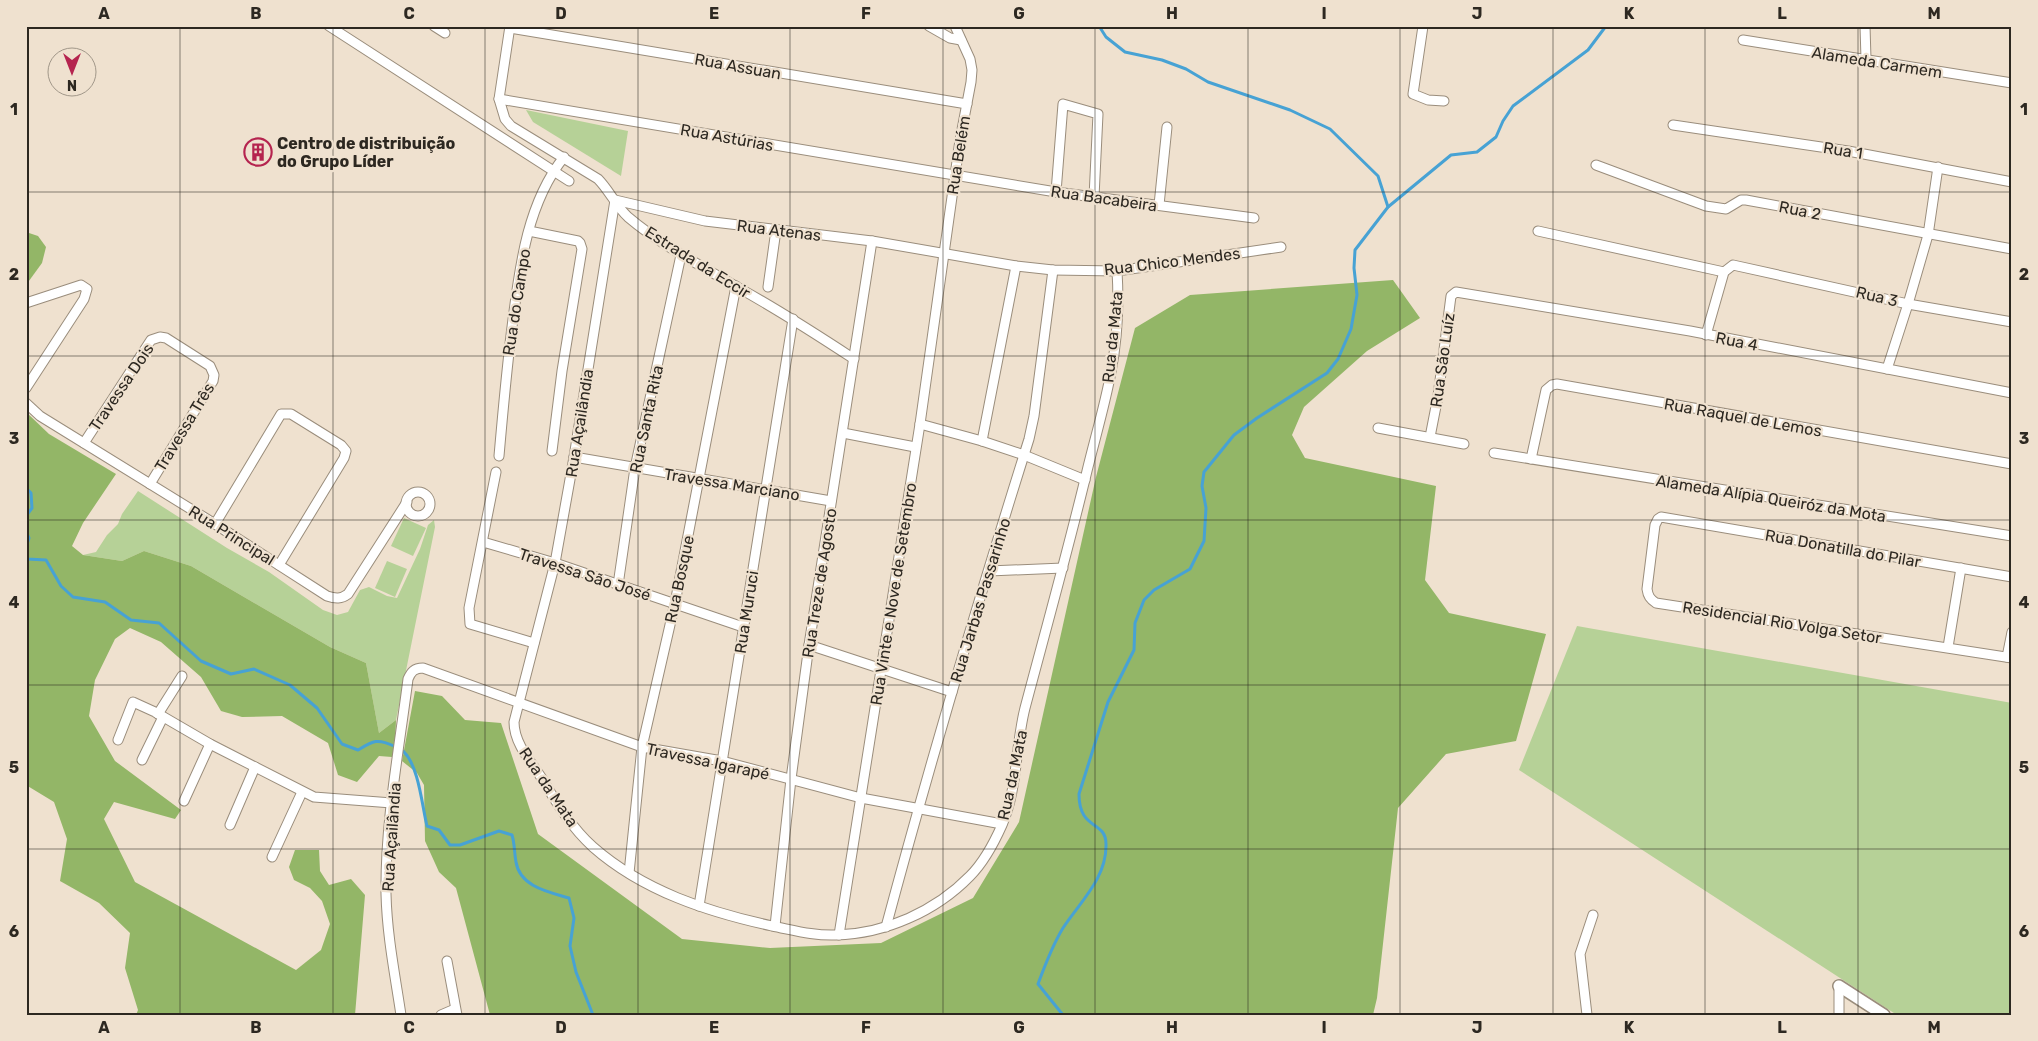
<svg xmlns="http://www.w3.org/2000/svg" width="2038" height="1041" viewBox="0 0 2038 1041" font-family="Rubik,sans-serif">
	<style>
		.green { fill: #b6d197 }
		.forest { fill: #93b667 }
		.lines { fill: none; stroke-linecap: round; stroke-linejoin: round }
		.stream { stroke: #47a2d4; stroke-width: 3 }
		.minor-casing { stroke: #9a8d7c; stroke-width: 11 }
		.tertiary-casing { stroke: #9a8d7c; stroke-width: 14 }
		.minor { stroke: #fff; stroke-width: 9 }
		.tertiary { stroke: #fff; stroke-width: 11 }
		.grid { fill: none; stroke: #2d2821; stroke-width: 1; stroke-opacity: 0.55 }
		.labels { text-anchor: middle; stroke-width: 4.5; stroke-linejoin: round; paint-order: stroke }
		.street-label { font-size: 16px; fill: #2d2821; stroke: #efe1cf }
		.poi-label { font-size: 16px; font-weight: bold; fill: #2d2821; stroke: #efe1cf; text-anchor: start }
		.neatline { fill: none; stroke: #2d2821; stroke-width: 2 }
		.grid-label { font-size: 16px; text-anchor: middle; font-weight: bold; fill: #2d2821 }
	</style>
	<rect width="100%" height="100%" fill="#efe1cf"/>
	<g class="green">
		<polygon points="526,110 628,131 621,176 533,122"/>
		<polygon points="138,491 227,548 269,572 323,610 337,615 348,612 360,590 369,587 387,596 397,598 420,549 428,525 434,520 435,527 396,720 379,733 366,663 330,647 191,566 144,551 122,561 83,555 96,552 107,535 118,524 122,514"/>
		<polygon points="404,518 426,528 413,556 391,546"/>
		<polygon points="387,561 407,569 395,597 375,588"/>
		<polygon points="1577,626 2012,703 2012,1015 1897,1015 1519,770"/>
	</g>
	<g class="forest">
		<polygon points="26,232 38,236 46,247 42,263 26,285"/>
		<polygon points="1393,280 1420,318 1367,351 1304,407 1292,435 1305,458 1436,486 1425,580 1449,613 1546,634 1516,741 1446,754 1398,808 1377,998 1373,1015 490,1015 456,888 439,872 425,841 424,785 417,773 402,761 415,691 442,696 465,720 501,723 538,834 682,939 770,948 881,943 973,898 1019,822 1096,477 1135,328 1190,295"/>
		<polygon points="26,412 49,434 116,474 83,523 72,546 83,555 122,561 144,551 191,566 330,647 366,663 379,733 396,720 395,747 392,757 379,756 357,782 338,775 328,743 282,716 242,717 221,711 201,677 161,642 130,628 115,639 95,680 89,716 115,761 181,810 175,819 114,802 104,819 135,882 296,970 321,950 330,924 322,901 310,888 294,880 289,867 295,850 319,850 320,871 329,885 351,879 365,895 355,1015 136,1015 138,1010 125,968 130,933 99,903 60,881 67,839 54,802 26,785"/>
	</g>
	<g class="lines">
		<g class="stream">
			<polyline points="1099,26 1106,37 1125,52 1162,60 1186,69 1208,82 1290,110 1330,129 1378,176 1388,207"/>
			<polyline points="26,488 31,493 32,508 26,516"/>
			<polyline points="26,531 29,538 26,547"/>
			<path d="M26 557 27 559 46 560 61 586 73 597 105 602 131 620 159 623 201 661 231 674 254 669 290 685 317 708 342 744 358 750C373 741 377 738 394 746 397 748 402 750 404 752 419 767 422 806 427 826L439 830 450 845H460L499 831 512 835C515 845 514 852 516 862 520 887 549 892 569 898L574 918 570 946 576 972 593 1015"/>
			<path d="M1063 1015 1038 984C1045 965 1052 946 1063 928 1080 902 1107 878 1106 844 1106 820 1079 831 1079 794L1108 702 1134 650 1135 623 1144 600 1154 590 1190 569 1204 541 1206 508 1202 486 1204 472 1234 435 1257 418 1327 373 1338 359 1351 329 1357 295 1354 268 1355 250 1388 207 1451 155 1477 152 1496 137 1503 121 1513 106 1588 50 1606 26"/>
		</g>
		<g class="minor-casing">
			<g id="minor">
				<polyline points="329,26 569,181"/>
				<polyline points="434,26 445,33"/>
				<path d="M510 26 499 99 505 119 511 126 598 179C609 190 616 206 628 217 661 245 700 265 737 287 777 309 816 334 854 359"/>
				<polyline points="929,26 950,38 961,40"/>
				<polyline points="1423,26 1413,94 1428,100 1444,101"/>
				<polyline points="1865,26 1866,59"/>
				<polyline points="510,28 967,104"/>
				<polyline points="1743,40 2012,83"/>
				<polyline points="499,99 1056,192 1254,218"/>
				<polyline points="1673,125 1848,151 2012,182"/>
				<polyline points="1596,165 1706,206 1726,209 1741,200 1746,200 2012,249"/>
				<polyline points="1056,192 1063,104 1098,114 1094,197"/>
				<polyline points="1159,205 1167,127"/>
				<polyline points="529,231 578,241 580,243 582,249 562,371 552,451"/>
				<polyline points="1538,231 1724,272"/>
				<path d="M1117 271C1119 303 1117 341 1111 372 1105 405 1095 438 1087 471 1068 550 1046 629 1025 708 1015 747 1018 788 1002 825 994 843 984 862 970 876 936 911 885 934 836 935 814 936 793 930 772 926 708 912 643 891 593 847 572 828 557 804 543 780 532 763 514 744 514 722L555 563 574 457 615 200 705 221 872 241 1016 266 1053 270 1117 271 1281 247"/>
				<polyline points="768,287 776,230"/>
				<polyline points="26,303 81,285 87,289 84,299 26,388"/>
				<polyline points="1706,335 1724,272 1733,265 1908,304 2012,322"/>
				<polyline points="1887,369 1908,304 1928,235 1938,167"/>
				<path d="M26 403 40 416 215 524 327 596C336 599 341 599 348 594L407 502"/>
				<polyline points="920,424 982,441 1024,455 1085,480"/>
				<polyline points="1378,428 1464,444"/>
				<polyline points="843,433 915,447"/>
				<polyline points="1430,437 1438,396 1451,296 1456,292 1690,331 2012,393"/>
				<polyline points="982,441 1016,266"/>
				<polyline points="84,443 151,340 160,337 166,338 210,366 214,375 213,381 150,484"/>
				<polyline points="1494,453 2012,536"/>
				<path d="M499 456C503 410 507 365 513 319 520 264 528 202 564 157"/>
				<polyline points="574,457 831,501"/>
				<polyline points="1531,459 1546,390 1552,385 1557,384 2012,464"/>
				<polyline points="496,472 469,608 470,624 534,643"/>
				<circle cx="418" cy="504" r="12"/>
				<polyline points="215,524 281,414 291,414 341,445 346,451 344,458 279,565"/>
				<polyline points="483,542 555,563 743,627"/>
				<polyline points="989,571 1063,568"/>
				<path d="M2012 577 1661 517 1658 519 1655 525 1647 589C1648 596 1650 599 1656 603L2012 658"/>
				<polyline points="618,585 635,468 681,255"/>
				<polyline points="809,645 952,692"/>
				<polyline points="1948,647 1961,568"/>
				<polyline points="2007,657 2012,632"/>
				<polyline points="158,714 182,676"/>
				<polyline points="118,740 133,702 155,712 210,744 314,797 392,803"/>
				<polyline points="142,760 163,717"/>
				<polyline points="184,801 210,744"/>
				<polyline points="230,825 255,767"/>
				<polyline points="272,857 302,792"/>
				<polyline points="629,873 642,747 675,603 736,286"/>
				<polyline points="699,906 793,319"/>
				<polyline points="775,926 791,779 809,645 872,241"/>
				<path d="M886 927C930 763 978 601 1029 439L1034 416 1053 270"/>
				<polyline points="839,935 920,424 960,140 971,82 972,70 970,59 955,26"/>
				<polyline points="447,961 457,1015"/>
				<path d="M401 1015C395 975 387 935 386 894 385 823 399 750 408 679 411 672 414 668 423 668L642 747 722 761 861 798 1002 824"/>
				<polyline points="441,1015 455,1009"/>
				<polyline points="1587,1015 1580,954 1593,915"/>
				<polyline points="1839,1015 1839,986"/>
			</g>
		</g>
		<g class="tertiary-casing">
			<polyline id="tertiary" points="1839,986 1884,1015"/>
		</g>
		<use href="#minor" class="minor"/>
		<use href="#tertiary" class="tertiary"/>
	</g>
	<path class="grid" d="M180 26V1015M333 26V1015M485 26V1015M638 26V1015M790 26V1015M943 26V1015M1095 26V1015M1248 26V1015M1400 26V1015M1553 26V1015M1705 26V1015M1858 26V1015M26 192H2012M26 356H2012M26 520H2012M26 685H2012M26 849H2012"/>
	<defs>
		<g id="building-ring" transform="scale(1.4375)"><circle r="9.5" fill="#efe1cf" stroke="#b5244f" stroke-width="1.5"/><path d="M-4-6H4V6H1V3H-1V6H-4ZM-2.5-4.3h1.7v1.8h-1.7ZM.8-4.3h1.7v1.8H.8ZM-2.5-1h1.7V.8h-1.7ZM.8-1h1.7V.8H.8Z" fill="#b5244f"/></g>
	</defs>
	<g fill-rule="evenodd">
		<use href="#building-ring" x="258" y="152"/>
	</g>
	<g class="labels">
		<g class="street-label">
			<text transform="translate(1877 62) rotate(9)" y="6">Alameda Carmem</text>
			<text transform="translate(738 66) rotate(10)" y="6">Rua Assuan</text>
			<text transform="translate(727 137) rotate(10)" y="6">Rua Astúrias</text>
			<text transform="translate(1843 150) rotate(9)" y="6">Rua 1</text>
			<text transform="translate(958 155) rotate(-81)" y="6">Rua Belém</text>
			<text transform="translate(1104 198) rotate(8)" y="6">Rua Bacabeira</text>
			<text transform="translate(1800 210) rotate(11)" y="6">Rua 2</text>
			<text transform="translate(779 230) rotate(7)" y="6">Rua Atenas</text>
			<text transform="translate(1172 261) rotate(-7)" y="6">Rua Chico Mendes</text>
			<text transform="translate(698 262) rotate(32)" y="6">Estrada da Eccir</text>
			<text transform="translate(1877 296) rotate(13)" y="6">Rua 3</text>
			<text transform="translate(516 302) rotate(-81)" y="6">Rua do Campo</text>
			<text transform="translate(1112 337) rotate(-84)" y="6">Rua da Mata</text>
			<text transform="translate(1737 341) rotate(11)" y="6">Rua 4</text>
			<text transform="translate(1442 360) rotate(-82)" y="6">Rua São Luíz</text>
			<text transform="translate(121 387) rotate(-56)" y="6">Travessa Dois</text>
			<text transform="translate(1743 417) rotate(10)" y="6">Rua Raquel de Lemos</text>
			<text transform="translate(646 419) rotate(-78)" y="6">Rua Santa Rita</text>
			<text transform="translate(579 423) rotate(-81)" y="6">Rua Açailândia</text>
			<text transform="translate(184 427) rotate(-59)" y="6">Travessa Três</text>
			<text transform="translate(732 484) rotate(9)" y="6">Travessa Marciano</text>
			<text transform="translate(1771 498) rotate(9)" y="6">Alameda Alípia Queiróz da Mota</text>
			<text transform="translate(232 535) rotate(32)" y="6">Rua Principal</text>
			<text transform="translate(1843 548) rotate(10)" y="6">Rua Donatilla do Pilar</text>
			<text transform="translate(585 574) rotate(18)" y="6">Travessa São José</text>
			<text transform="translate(679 579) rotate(-78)" y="6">Rua Bosque</text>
			<text transform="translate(819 583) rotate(-81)" y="6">Rua Treze de Agosto</text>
			<text transform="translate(893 594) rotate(-81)" y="6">Rua Vinte e Nove de Setembro</text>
			<text transform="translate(980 600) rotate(-73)" y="6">Rua Jarbas Passarinho</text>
			<text transform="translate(746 612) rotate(-81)" y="6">Rua Muruci</text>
			<text transform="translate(1782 622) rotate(9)" y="6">Residencial Rio Volga Setor</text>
			<text transform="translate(708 761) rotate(12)" y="6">Travessa Igarapé</text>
			<text transform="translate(1012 775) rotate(-78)" y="6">Rua da Mata</text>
			<text transform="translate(549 787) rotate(56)" y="6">Rua da Mata</text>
			<text transform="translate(391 837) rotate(-86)" y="6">Rua Açailândia</text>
		</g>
		<g class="poi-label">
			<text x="277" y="149">Centro de distribuição<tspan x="277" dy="18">do Grupo Líder</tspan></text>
		</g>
	</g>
	<rect width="2038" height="1041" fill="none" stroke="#efe1cf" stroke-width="55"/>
	<g transform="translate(72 72) rotate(180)"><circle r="24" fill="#efe1cf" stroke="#a19789"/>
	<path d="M0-4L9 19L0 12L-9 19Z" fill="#b5244f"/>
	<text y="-8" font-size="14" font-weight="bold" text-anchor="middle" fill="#2d2821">N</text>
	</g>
	<rect x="28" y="28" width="1982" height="986" class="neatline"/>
	<g class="grid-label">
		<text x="104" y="19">A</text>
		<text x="256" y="19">B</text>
		<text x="409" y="19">C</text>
		<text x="561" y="19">D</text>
		<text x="714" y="19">E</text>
		<text x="866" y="19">F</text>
		<text x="1019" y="19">G</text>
		<text x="1172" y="19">H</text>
		<text x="1324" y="19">I</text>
		<text x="1477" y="19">J</text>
		<text x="1629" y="19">K</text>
		<text x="1782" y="19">L</text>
		<text x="1934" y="19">M</text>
		<text x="14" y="115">1</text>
		<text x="2024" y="115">1</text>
		<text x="14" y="280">2</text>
		<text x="2024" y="280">2</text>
		<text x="14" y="444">3</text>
		<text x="2024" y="444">3</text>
		<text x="14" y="608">4</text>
		<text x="2024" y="608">4</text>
		<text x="14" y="773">5</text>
		<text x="2024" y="773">5</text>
		<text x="14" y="937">6</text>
		<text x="2024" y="937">6</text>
		<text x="104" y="1033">A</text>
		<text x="256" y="1033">B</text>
		<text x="409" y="1033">C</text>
		<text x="561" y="1033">D</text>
		<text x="714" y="1033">E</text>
		<text x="866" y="1033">F</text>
		<text x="1019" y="1033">G</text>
		<text x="1172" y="1033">H</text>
		<text x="1324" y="1033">I</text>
		<text x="1477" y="1033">J</text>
		<text x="1629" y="1033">K</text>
		<text x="1782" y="1033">L</text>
		<text x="1934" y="1033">M</text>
	</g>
</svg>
